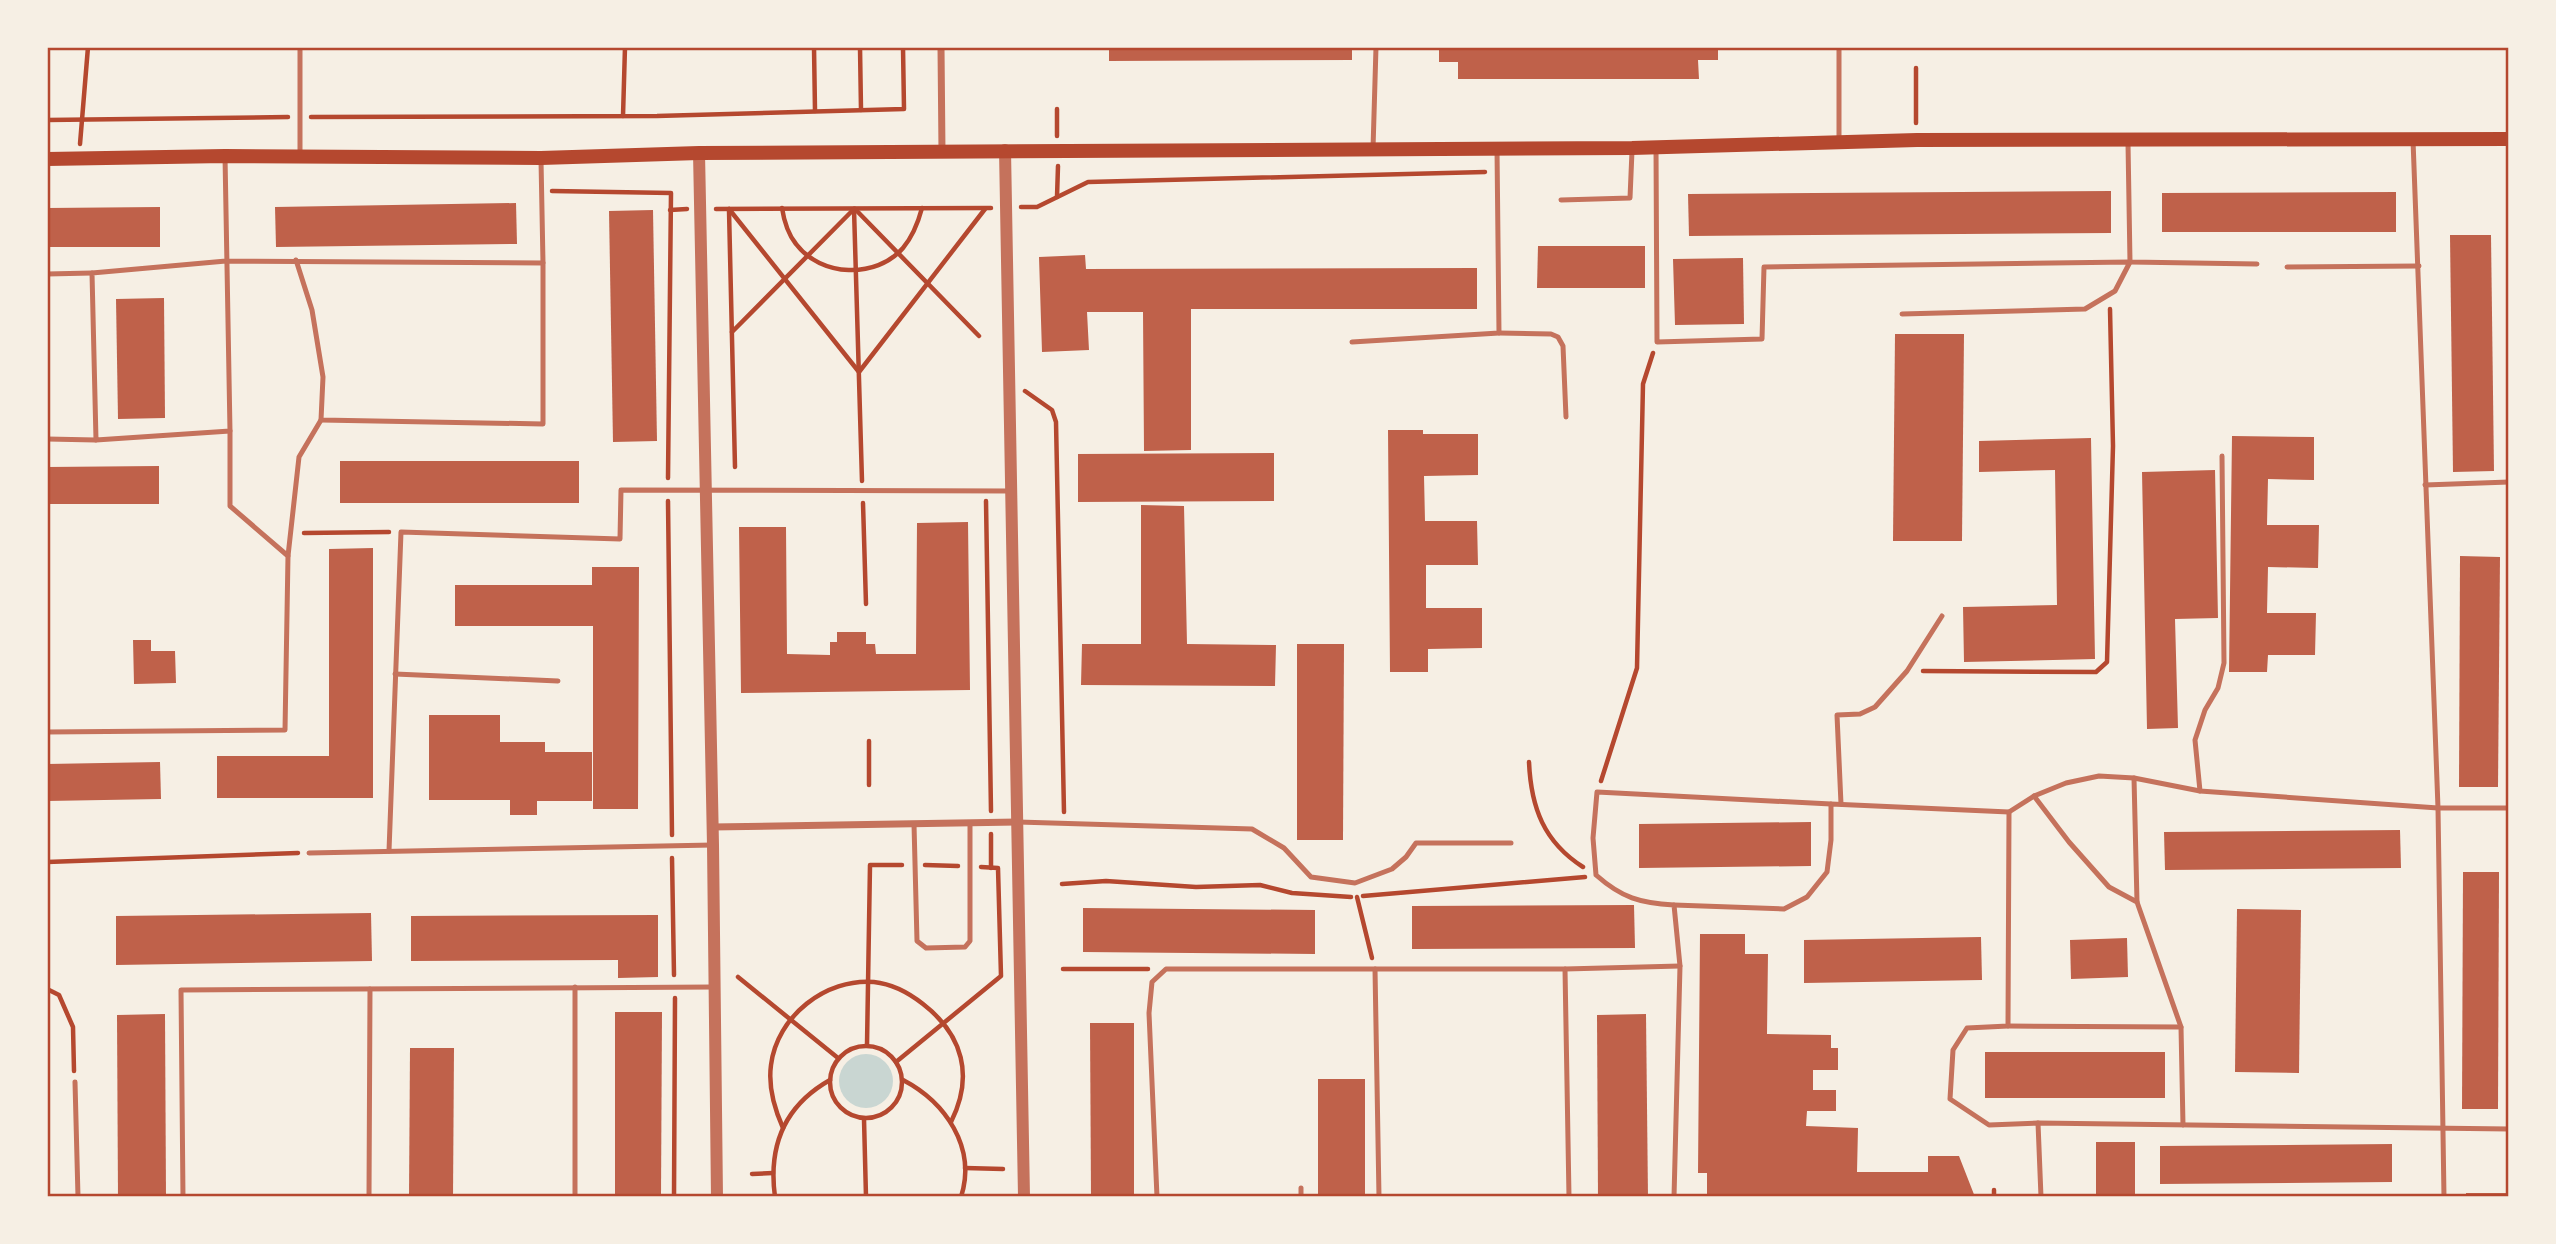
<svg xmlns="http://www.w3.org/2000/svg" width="2556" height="1244" viewBox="0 0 2556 1244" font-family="Mulish,sans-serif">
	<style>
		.water { fill: #c9d6d2 }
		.building { fill: #bf614a }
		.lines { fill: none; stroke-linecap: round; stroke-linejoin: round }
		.path { stroke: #b5482f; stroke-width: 4.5 }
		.service { stroke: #c5725c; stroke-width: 5 }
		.minor { stroke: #c5725c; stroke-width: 7 }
		.tertiary { stroke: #c5725c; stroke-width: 12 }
		.secondary { stroke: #b5482f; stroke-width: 14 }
		.neatline { fill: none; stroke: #b5482f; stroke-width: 2.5 }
	</style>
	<rect width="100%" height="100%" fill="#f6efe4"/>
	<circle class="water" cx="866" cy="1081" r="27"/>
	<g class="building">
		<polygon points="1109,47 1352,47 1352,60 1109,61"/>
		<polygon points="1439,47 1718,47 1718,60 1698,60 1699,79 1458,79 1458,62 1439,62"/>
		<polygon points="2111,191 2111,233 1689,236 1688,194"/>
		<polygon points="2396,192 2396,232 2162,232 2162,193"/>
		<polygon points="516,203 517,244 276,247 275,207"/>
		<polygon points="160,207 160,247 47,247 47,208"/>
		<polygon points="653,210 657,441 613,442 609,211"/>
		<polygon points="2450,235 2491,235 2494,471 2453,472"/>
		<polygon points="1538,246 1645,246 1645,288 1537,288"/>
		<polygon points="1085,255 1086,269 1477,268 1477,309 1191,309 1191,450 1144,451 1143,312 1087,312 1089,350 1042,352 1039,257"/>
		<polygon points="1743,258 1744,324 1675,325 1673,259"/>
		<polygon points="164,298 165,418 118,419 116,299"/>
		<polygon points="1895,334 1964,334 1962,541 1893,541"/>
		<polygon points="1388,430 1423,430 1423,434 1478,434 1478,475 1424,476 1425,521 1477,521 1478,565 1426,565 1426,608 1482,608 1482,648 1428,649 1428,672 1390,672"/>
		<polygon points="2232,436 2314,437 2314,480 2268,479 2267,525 2319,525 2318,568 2268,567 2267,613 2316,613 2315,655 2268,655 2267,672 2229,672"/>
		<polygon points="2091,438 2095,659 1964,662 1963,607 2057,605 2055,470 1979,472 1979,441"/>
		<polygon points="1274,453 1274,501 1078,502 1078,454"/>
		<rect x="340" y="461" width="239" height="42"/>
		<polygon points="159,466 159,504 47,504 47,467"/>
		<polygon points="2215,470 2218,618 2175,619 2178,728 2147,729 2142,472"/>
		<polygon points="1141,505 1184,506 1187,644 1276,645 1275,686 1081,685 1082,644 1141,644"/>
		<polygon points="968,522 970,690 741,693 739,527 786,527 787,654 830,655 830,642 837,642 837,632 866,632 866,644 875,644 876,654 916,654 917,523"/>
		<polygon points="373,548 373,798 217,798 217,756 329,756 329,549"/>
		<polygon points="2460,556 2500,557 2498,787 2459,787"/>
		<polygon points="592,567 639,567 638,809 593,809 593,626 455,626 455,585 592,585"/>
		<polygon points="133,640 151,640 151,651 175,651 176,683 134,684"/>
		<polygon points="1297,644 1344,644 1343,840 1297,840"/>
		<polygon points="429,715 500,715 500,742 545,742 545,752 592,752 592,801 537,801 537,815 510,815 510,800 429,800"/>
		<polygon points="160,762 161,799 47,801 47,764"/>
		<polygon points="1811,822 1811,866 1639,868 1639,824"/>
		<polygon points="2400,830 2401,868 2165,870 2164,832"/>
		<polygon points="2463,872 2499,872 2498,1109 2462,1109"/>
		<polygon points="1634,905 1635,948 1412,949 1412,906"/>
		<polygon points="1083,908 1315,910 1315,954 1083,952"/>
		<polygon points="2237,909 2301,910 2299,1073 2235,1072"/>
		<polygon points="371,913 372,961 116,965 116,916"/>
		<polygon points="658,915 658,977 618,978 618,960 411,961 411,916"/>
		<polygon points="1700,934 1745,934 1745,954 1768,954 1767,1034 1831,1035 1831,1048 1838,1048 1838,1070 1813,1070 1813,1090 1836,1090 1836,1111 1807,1111 1806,1126 1858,1128 1857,1172 1928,1172 1928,1156 1959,1156 1975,1197 1707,1197 1707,1173 1698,1173"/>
		<polygon points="1981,937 1982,980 1804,983 1804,940"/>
		<polygon points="2127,938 2128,977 2071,979 2070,940"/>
		<polygon points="615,1012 662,1012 661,1197 615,1197"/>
		<polygon points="165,1014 166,1197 118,1197 117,1015"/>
		<polygon points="1646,1014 1648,1197 1598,1197 1597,1015"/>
		<polygon points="1090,1023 1134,1023 1134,1197 1091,1197"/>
		<polygon points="410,1048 454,1048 453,1197 409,1197"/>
		<rect x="1985" y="1052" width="180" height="46"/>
		<rect x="1318" y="1079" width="47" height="118"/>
		<rect x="2096" y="1142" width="39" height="55"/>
		<polygon points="2392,1144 2392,1182 2160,1184 2160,1146"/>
		<rect x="2466" y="1193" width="41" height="4"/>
	</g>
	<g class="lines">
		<g class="path">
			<polyline points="814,47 815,111"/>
			<polyline points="860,47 861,110"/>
			<polyline points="1916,68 1916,123"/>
			<polyline points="1057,109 1057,136"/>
			<polyline points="623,116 625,47"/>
			<polyline points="311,117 657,116 904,109 903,47"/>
			<polyline points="47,120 288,117"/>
			<polyline points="80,144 88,47"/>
			<polyline points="552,191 671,193 668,478"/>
			<polyline points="1057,197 1058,166"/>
			<polyline points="1021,207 1037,207 1088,182 1485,172"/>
			<path d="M782 208C784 221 788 234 796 244 821 277 876 279 903 248 913 236 918 223 922 208"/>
			<polyline points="716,209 991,208"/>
			<polyline points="729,209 859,372 985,209"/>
			<polyline points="854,209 862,481"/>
			<polyline points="855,209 979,336"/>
			<polyline points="670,210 687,209"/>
			<polyline points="729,210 735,467"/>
			<polyline points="732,332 854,209"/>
			<polyline points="1025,391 1052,410 1056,422 1064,812"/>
			<polyline points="668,501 672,835"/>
			<polyline points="986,501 991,811"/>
			<polyline points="863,503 866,604"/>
			<polyline points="304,533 389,532"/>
			<polyline points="1923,671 2096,672 2107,662 2113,446 2110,309"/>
			<polyline points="869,741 869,785"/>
			<path d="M1529 762C1531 808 1544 842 1583 867"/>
			<polyline points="1601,781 1637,668 1643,384 1653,353"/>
			<polyline points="672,858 674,975"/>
			<polyline points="47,862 298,853"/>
			<polyline points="925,865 958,866"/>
			<polyline points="991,868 991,834"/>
			<polyline points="1062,884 1106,881 1196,887 1260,885 1292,893 1351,897"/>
			<polyline points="1363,896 1585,877"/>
			<polyline points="1357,897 1372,958"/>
			<polyline points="1063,969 1148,969"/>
			<polyline points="738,977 838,1058"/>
			<polyline points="47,989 59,995 73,1027 74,1071"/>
			<polyline points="867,1045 870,865 902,865"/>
			<circle cx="866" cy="1082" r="36"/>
			<polyline points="896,1062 1001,976 998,868 981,867"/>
			<path d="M903 1080C945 1102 977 1147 961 1197"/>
			<polyline points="864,1119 866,1197"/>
			<path d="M783 1128C774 1108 768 1087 771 1065 777 1016 826 978 874 982 893 984 909 993 923 1004 963 1035 974 1076 951 1122"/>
			<polyline points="965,1168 1003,1169"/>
			<polyline points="752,1174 773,1173"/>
			<polyline points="1994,1190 1994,1197"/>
			<polyline points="674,1197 675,998"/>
			<path d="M775 1197C768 1146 784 1106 830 1080"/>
		</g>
		<g class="service">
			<polyline points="2413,140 2438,808 2444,1197"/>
			<polyline points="1839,142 1839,47"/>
			<polyline points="2128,143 2130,262 2257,264"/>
			<polyline points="1656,147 1657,342 1762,339 1764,267 2130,262 2115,291 2085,309 1902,314"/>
			<polyline points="1373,149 1376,47"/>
			<polyline points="225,156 230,431 96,440 92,273 226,261 543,263 541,160"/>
			<polyline points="300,156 300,47"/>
			<polyline points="1561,200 1630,198 1632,151"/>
			<polyline points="296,260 312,310 323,377 321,420 543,424 543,263"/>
			<polyline points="2287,267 2419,266"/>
			<polyline points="47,274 92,273"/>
			<polyline points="1499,333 1551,334 1558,337 1563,346 1566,417"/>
			<polyline points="1352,342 1499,333 1497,149"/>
			<polyline points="47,439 96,440"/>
			<polyline points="2425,485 2509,482"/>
			<polyline points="288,556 299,457 321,420"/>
			<polyline points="395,674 558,681"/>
			<polyline points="47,732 285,730 288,556 230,506 230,431"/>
			<polyline points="2134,778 2137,902"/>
			<polyline points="2200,791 2195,740 2205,710 2218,688 2224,663 2222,456"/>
			<polyline points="2034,796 2069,842 2109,887 2137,902 2181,1027"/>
			<polyline points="1841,804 1837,715 1860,714 1875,707 1907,671 1942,616"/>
			<polyline points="2009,812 2008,1026 1967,1028 1953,1050 1950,1099 1989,1125 2038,1123 2509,1129"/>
			<polyline points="1018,822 1252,829 1284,848 1311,877 1355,883 1392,869 1406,857 1416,843 1511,843"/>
			<polyline points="914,824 917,941 926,948 965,947 970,941 970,824"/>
			<polyline points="389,851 401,532 620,539 621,490 1010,491"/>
			<polyline points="309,853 713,845"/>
			<polyline points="1674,905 1784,909 1807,897 1827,872 1831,840 1831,804 2009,812 2034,796 2066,783 2099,776 2134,778 2200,791 2438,808 2509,808"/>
			<polyline points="1375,969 1379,1197"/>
			<polyline points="1565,969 1569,1197"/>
			<polyline points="2008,1026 2181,1027 2183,1125"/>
			<polyline points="75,1082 78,1197"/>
			<polyline points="2038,1123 2041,1197"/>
			<polyline points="1301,1188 1301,1197"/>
			<polyline points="183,1197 181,990 714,987"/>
			<polyline points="369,1197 370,989"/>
			<polyline points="575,1197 575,987"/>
			<polyline points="1157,1197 1149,1013 1152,982 1166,969 1565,969 1680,966"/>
			<path d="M1674 1197 1680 966 1674 905C1640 903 1622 898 1596 875L1593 838 1597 792 1831 804"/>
		</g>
		<g class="minor">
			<polyline points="941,47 942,152"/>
			<polyline points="712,827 1017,822"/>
		</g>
		<g class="tertiary">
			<polyline points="1005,150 1024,1197"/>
			<polyline points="699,153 713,845 717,1197"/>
		</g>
		<polyline class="secondary" points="47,159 225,156 541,158 699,153 1632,148 1917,140 2509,139"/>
	</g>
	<rect width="2556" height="1244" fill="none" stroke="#f6efe4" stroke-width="98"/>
	<rect x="49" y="49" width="2458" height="1146" class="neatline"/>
</svg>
